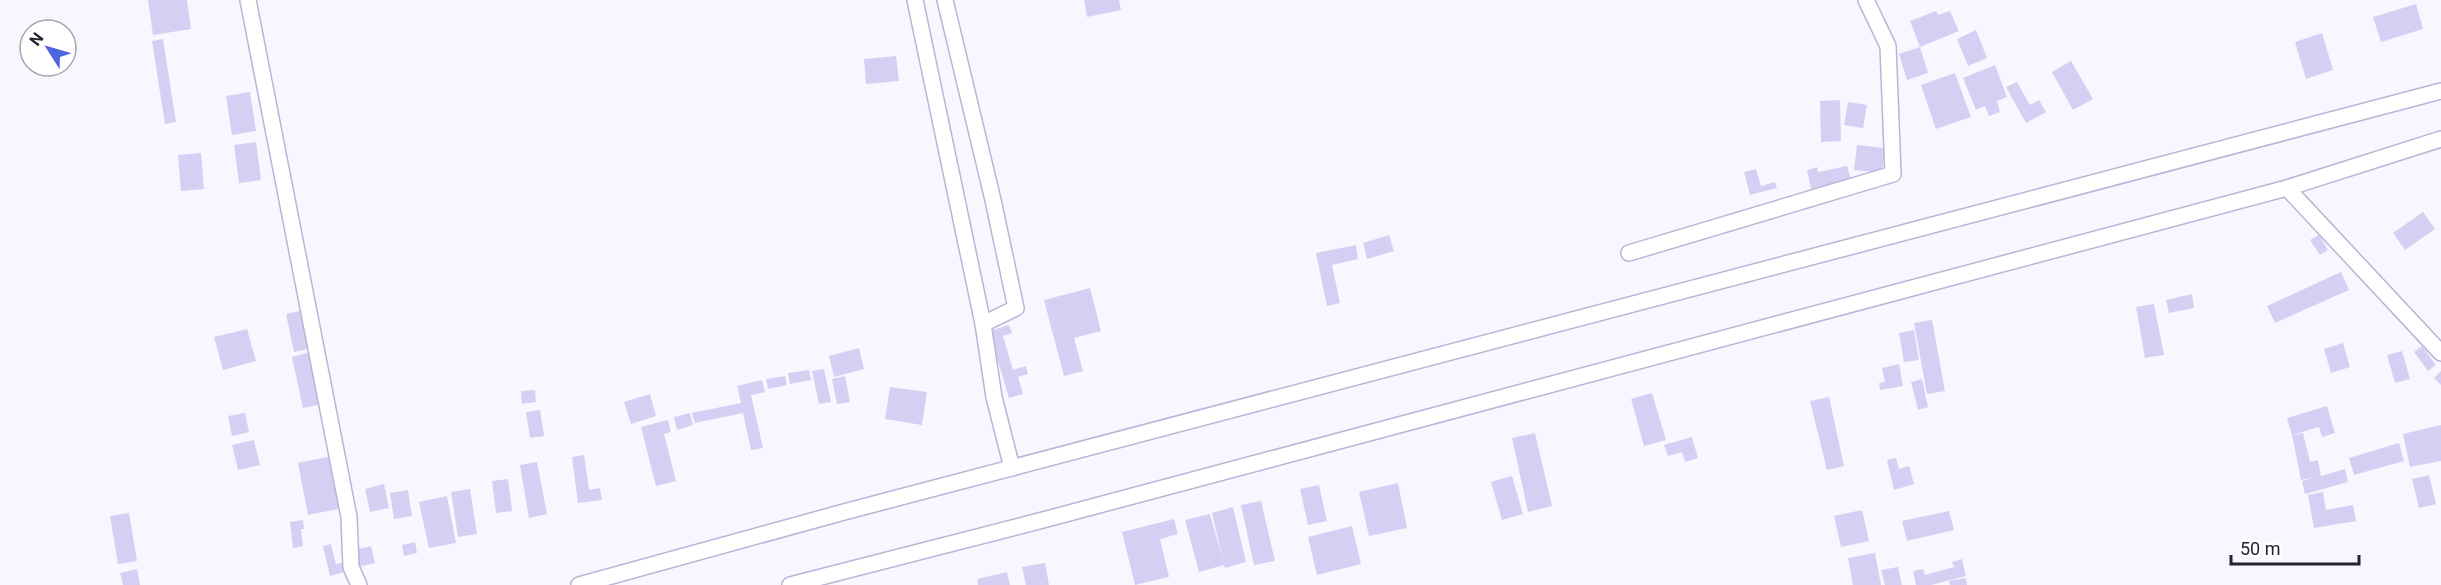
<svg xmlns="http://www.w3.org/2000/svg" width="2441" height="585" viewBox="0 0 2441 585" font-family="Roboto,sans-serif">
	<style>
		.building { fill: #d7cff3 }
		.lines { fill: none; stroke-linecap: round; stroke-linejoin: round }
		.minor-casing { stroke: #bcb3d6; stroke-width: 18 }
		.minor { stroke: #fff; stroke-width: 15 }
	</style>
	<rect width="100%" height="100%" fill="#f8f6fe"/>
	<g class="building">
		<polygon points="148,0 187,0 191,29 153,35"/>
		<polygon points="1084,0 1119,0 1121,10 1087,17"/>
		<polygon points="2416,4 2423,29 2381,42 2373,17"/>
		<polygon points="1936,11 1938,15 1950,11 1959,31 1920,47 1910,21"/>
		<polygon points="1976,30 1987,58 1968,66 1957,39"/>
		<polygon points="2322,33 2333,70 2306,79 2295,42"/>
		<polygon points="163,39 176,122 165,124 152,41"/>
		<polygon points="1920,47 1928,73 1907,80 1899,54"/>
		<polygon points="896,56 899,81 866,84 864,59"/>
		<polygon points="2071,61 2093,99 2073,110 2052,72"/>
		<polygon points="1995,65 2007,97 1997,101 2000,112 1989,116 1985,106 1976,110 1963,78"/>
		<polygon points="1955,73 1971,117 1936,129 1921,85"/>
		<polygon points="2017,82 2030,105 2039,100 2046,112 2026,123 2006,87"/>
		<polygon points="250,92 256,131 232,135 226,96"/>
		<polygon points="1840,100 1841,141 1821,142 1820,101"/>
		<polygon points="1848,102 1867,105 1863,128 1844,125"/>
		<polygon points="256,142 261,180 239,183 234,145"/>
		<polygon points="1857,145 1885,148 1882,173 1854,170"/>
		<polygon points="201,153 204,189 181,191 178,155"/>
		<polygon points="1847,166 1851,180 1811,189 1807,170 1817,167 1818,172"/>
		<polygon points="1756,169 1761,186 1775,182 1777,188 1750,195 1744,172"/>
		<polygon points="2423,212 2435,229 2405,250 2393,233"/>
		<polygon points="1389,235 1394,251 1367,259 1363,243"/>
		<polygon points="2319,235 2328,250 2320,255 2310,240"/>
		<polygon points="1356,245 1358,259 1332,265 1340,303 1327,306 1316,253"/>
		<polygon points="2341,272 2349,290 2275,323 2267,306"/>
		<polygon points="1090,288 1101,331 1074,338 1083,371 1064,376 1044,300"/>
		<polygon points="2192,294 2194,308 2169,313 2166,300"/>
		<polygon points="2154,304 2164,355 2145,358 2136,307"/>
		<polygon points="305,310 313,348 294,352 286,314"/>
		<polygon points="1932,320 1945,391 1927,394 1914,323"/>
		<polygon points="1009,325 1012,333 1003,336 1013,370 1026,366 1028,374 1018,377 1023,394 1009,398 989,331"/>
		<polygon points="247,329 256,361 223,370 214,337"/>
		<polygon points="1914,330 1919,360 1904,362 1899,333"/>
		<polygon points="2343,343 2350,367 2331,373 2324,349"/>
		<polygon points="2422,346 2436,365 2428,371 2414,352"/>
		<polygon points="859,348 864,369 834,377 829,356"/>
		<polygon points="2402,351 2410,379 2395,383 2387,355"/>
		<polygon points="311,352 323,404 303,408 292,357"/>
		<polygon points="1899,364 1903,386 1880,390 1879,383 1885,382 1882,368"/>
		<polygon points="824,369 831,402 819,404 812,371"/>
		<polygon points="809,370 811,380 790,384 788,373"/>
		<polygon points="2441,371 2441,385 2434,378"/>
		<polygon points="785,376 787,385 768,389 766,379"/>
		<polygon points="845,376 850,402 837,404 832,379"/>
		<polygon points="1922,379 1928,407 1918,410 1911,382"/>
		<polygon points="762,380 765,392 751,395 763,448 751,450 743,413 695,423 692,413 741,403 737,386"/>
		<polygon points="890,387 927,392 922,425 885,419"/>
		<polygon points="535,390 536,402 522,404 521,391"/>
		<polygon points="1652,393 1666,440 1644,446 1631,399"/>
		<polygon points="650,394 656,416 631,424 624,402"/>
		<polygon points="1829,397 1844,466 1827,470 1810,401"/>
		<polygon points="2327,406 2335,433 2322,437 2319,427 2292,435 2287,418"/>
		<polygon points="540,410 544,436 530,438 526,412"/>
		<polygon points="245,413 249,432 232,436 228,416"/>
		<polygon points="690,413 693,425 677,430 674,417"/>
		<polygon points="668,420 671,432 664,434 676,481 656,486 641,427"/>
		<polygon points="2441,425 2441,461 2410,467 2403,434"/>
		<polygon points="1535,433 1552,506 1528,512 1512,438"/>
		<polygon points="2303,433 2310,462 2318,460 2321,476 2345,469 2348,482 2305,494 2302,481 2316,477 2301,480 2292,435"/>
		<polygon points="1692,437 1698,458 1685,462 1682,452 1668,456 1664,445"/>
		<polygon points="254,440 260,465 238,470 232,445"/>
		<polygon points="2399,443 2404,461 2354,475 2349,458"/>
		<polygon points="584,455 589,490 600,488 602,500 578,503 572,457"/>
		<polygon points="333,456 343,508 308,515 298,463"/>
		<polygon points="1896,458 1899,469 1909,466 1914,484 1894,490 1887,460"/>
		<polygon points="537,462 547,514 529,518 520,465"/>
		<polygon points="2429,475 2436,504 2419,508 2412,479"/>
		<polygon points="1512,476 1523,514 1502,520 1491,482"/>
		<polygon points="508,479 512,511 496,513 492,481"/>
		<polygon points="1398,483 1407,528 1369,536 1359,492"/>
		<polygon points="384,484 389,508 370,512 365,489"/>
		<polygon points="1319,485 1327,521 1308,525 1300,489"/>
		<polygon points="470,489 477,534 458,537 451,492"/>
		<polygon points="408,490 412,516 394,519 390,493"/>
		<polygon points="2323,492 2326,510 2353,505 2356,521 2314,528 2308,495"/>
		<polygon points="447,496 456,543 429,548 419,502"/>
		<polygon points="1261,501 1275,561 1254,565 1241,505"/>
		<polygon points="1233,507 1246,562 1225,568 1224,565 1199,572 1185,520 1210,514 1223,561 1212,513"/>
		<polygon points="1862,510 1869,541 1841,547 1834,516"/>
		<polygon points="1949,511 1954,530 1907,541 1902,521"/>
		<polygon points="129,513 137,561 118,564 110,516"/>
		<polygon points="1174,519 1178,534 1160,539 1169,577 1135,585 1122,532"/>
		<polygon points="303,520 304,529 301,529 303,546 293,548 290,522"/>
		<polygon points="1352,526 1361,564 1317,575 1308,537"/>
		<polygon points="415,542 417,553 404,556 402,545"/>
		<polygon points="331,544 336,564 345,562 348,571 330,576 323,546"/>
		<polygon points="371,546 375,563 358,567 354,550"/>
		<polygon points="1875,553 1881,585 1853,585 1848,558"/>
		<polygon points="1962,559 1966,576 1931,585 1916,585 1913,571 1923,569 1925,575 1954,567 1952,562"/>
		<polygon points="1045,563 1049,585 1026,585 1022,567"/>
		<polygon points="1898,567 1902,585 1885,585 1881,570"/>
		<polygon points="137,569 140,585 123,585 120,573"/>
		<polygon points="1007,572 1010,585 978,585 977,579"/>
		<polygon points="1966,578 1967,585 1950,585 1949,581"/>
	</g>
	<g class="lines">
		<g class="minor-casing">
			<g id="minor">
				<polyline points="248,0 349,517 351,567 359,585"/>
				<polyline points="915,0 983,324 994,397 1012,468"/>
				<polyline points="945,0 993,200 1016,308 983,324"/>
				<polyline points="2287,188 2441,353"/>
				<polyline points="1629,253 1893,174 1888,46 1866,0"/>
				<polyline points="579,585 844,512 2441,91"/>
				<polyline points="790,585 1043,520 2287,188 2441,139"/>
			</g>
		</g>
		<use href="#minor" class="minor"/>
	</g>
	<g transform="translate(48 48) rotate(307)"><circle r="28" fill="#ffffff" stroke="#a8a7ac" stroke-width="1.5"/>
	<path d="M0-4.5L10 22L0 15L-10 22Z" fill="#4c66db"/>
	<text y="-9" font-size="16" font-weight="bold" text-anchor="middle" fill="#25222f">N</text>
	</g>
	<path d="M2231 555v9h128v-9" fill="none" stroke="#25222f" stroke-width="3"/>
	<text x="2240" y="555" font-size="18" fill="#25222f" stroke="#ffffff" stroke-width="4.5" paint-order="stroke">50 m</text>
</svg>
